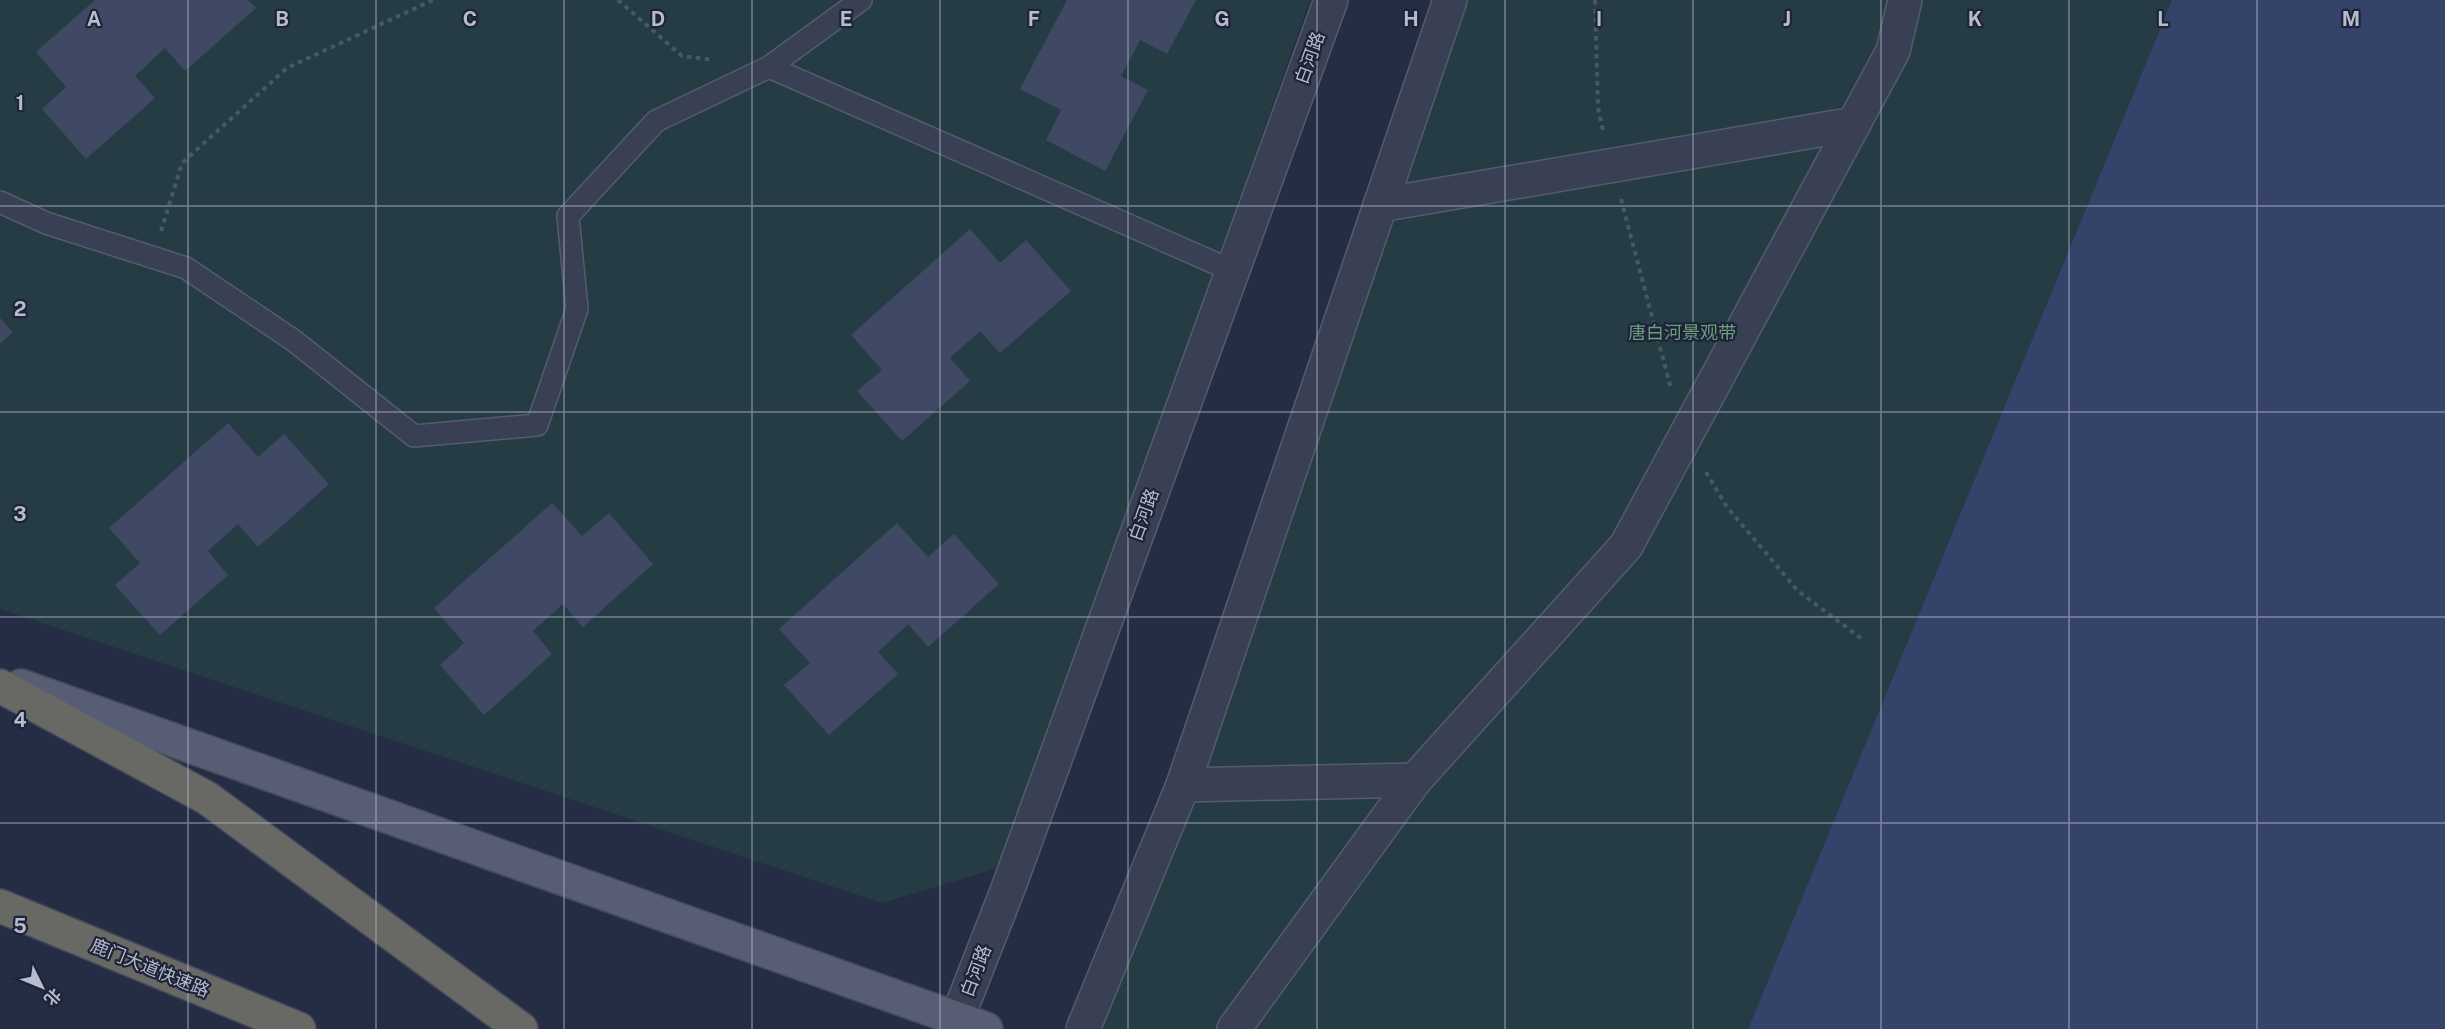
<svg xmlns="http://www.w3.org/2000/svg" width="2445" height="1029" viewBox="0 0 2445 1029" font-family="'Public Sans','Noto Sans SC',sans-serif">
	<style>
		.green { fill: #263c44 }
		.water { fill: #35436a }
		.building { fill: #404964 }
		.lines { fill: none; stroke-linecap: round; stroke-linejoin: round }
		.service-casing { stroke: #545b6d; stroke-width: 24 }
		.pedestrian-casing { stroke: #545b6d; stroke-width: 36 }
		.tertiary-casing { stroke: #545b6d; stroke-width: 36 }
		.primary-casing { stroke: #43495c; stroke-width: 36 }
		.trunk-casing { stroke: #41475a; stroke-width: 36 }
		.path { stroke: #455961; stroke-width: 4; stroke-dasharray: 4.5 4.5; stroke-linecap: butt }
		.service { stroke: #394053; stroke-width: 21 }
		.pedestrian { stroke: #394053; stroke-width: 33 }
		.tertiary { stroke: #394053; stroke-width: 33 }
		.primary { stroke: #575e73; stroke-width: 33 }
		.trunk { stroke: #686864; stroke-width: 33 }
		.grid { fill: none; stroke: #b6bbcd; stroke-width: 1.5; stroke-opacity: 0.55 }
		.labels { text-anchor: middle; stroke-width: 4.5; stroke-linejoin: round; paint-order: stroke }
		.street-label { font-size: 18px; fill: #b6bbcd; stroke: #1e2438 }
		.park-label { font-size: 18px; fill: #6b9f7f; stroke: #1e2438 }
		.grid-label { font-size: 20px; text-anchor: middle; font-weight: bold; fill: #b6bbcd; stroke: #1e2438; stroke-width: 4.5; stroke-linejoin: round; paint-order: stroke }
	</style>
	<rect width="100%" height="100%" fill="#242d43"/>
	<g class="green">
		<polygon points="0,0 1310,0 1002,867 882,903 0,609"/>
		<polygon points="1450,0 2172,0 1748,1029 1083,1029"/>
	</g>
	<polygon class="water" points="2172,0 2445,0 2445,1029 1748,1029"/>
	<g class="building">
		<polygon points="95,0 248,0 256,8 185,71 165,48 135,76 155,98 86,159 42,109 66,87 36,52"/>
		<polygon points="1067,0 1196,0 1167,54 1140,40 1121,76 1148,90 1105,171 1046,140 1061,110 1020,89"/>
		<polygon points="970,229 1000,263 1026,240 1071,291 1000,353 980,331 950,358 970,381 902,441 857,391 882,370 851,335"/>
		<polygon points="0,318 13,332 0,344"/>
		<polygon points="228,423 258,457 284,434 329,484 258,547 238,524 208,551 228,575 160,635 115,585 140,563 109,528"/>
		<polygon points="552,503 582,536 609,513 653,564 583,627 563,604 533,631 552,654 484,715 440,665 464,643 434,608"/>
		<polygon points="897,523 928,557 954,534 999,584 928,647 908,624 878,652 898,674 829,735 784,685 810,663 779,629"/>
	</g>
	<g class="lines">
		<g class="service-casing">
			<g id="service">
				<polyline points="769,67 1233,271"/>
				<polyline points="0,202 46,223 186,268 293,340 414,436 537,425 577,309 568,216 656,121 769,67 861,0"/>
			</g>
		</g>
		<g class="pedestrian-casing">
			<g id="pedestrian">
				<polyline points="1380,205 1854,124"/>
				<polyline points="1183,785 1415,780 1626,546 1893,51 1905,0"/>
				<polyline points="1234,1029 1415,780"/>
			</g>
		</g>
		<g class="tertiary-casing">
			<g id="tertiary">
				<polyline points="953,1029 1009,886 1331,0"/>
				<polyline points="1083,1029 1183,785 1450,0"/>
			</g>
		</g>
		<g class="primary-casing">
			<polyline id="primary" points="21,686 986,1029"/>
		</g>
		<g class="trunk-casing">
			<g id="trunk">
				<polyline points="0,686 207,798 521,1029"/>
				<polyline points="0,906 299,1029"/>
			</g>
		</g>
		<g class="path">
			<polyline points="618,0 682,56 714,60"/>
			<polyline points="1595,0 1598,108 1603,131"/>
			<polyline points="1621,199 1671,389"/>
			<polyline points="161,231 182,163 287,68 433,0"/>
			<polyline points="1706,472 1727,507 1798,591 1862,639"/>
		</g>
		<use href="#service" class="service"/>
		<use href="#pedestrian" class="pedestrian"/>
		<use href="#tertiary" class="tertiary"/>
		<use href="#primary" class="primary"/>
		<use href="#trunk" class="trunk"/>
	</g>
	<path class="grid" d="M188 0V1029M376 0V1029M564 0V1029M752 0V1029M940 0V1029M1128 0V1029M1317 0V1029M1505 0V1029M1693 0V1029M1881 0V1029M2069 0V1029M2257 0V1029M0 206H2445M0 412H2445M0 617H2445M0 823H2445"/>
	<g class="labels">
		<g class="street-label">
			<text transform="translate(1310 58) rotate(-70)" y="6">白河路</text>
			<text transform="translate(1144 515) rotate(-70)" y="6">白河路</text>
			<text transform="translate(150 968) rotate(22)" y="6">鹿门大道快速路</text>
			<text transform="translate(976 971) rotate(-69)" y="6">白河路</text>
		</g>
		<g class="park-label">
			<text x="1682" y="339">唐白河景观带</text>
		</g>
	</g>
	<g class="grid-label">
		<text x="94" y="26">A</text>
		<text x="282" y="26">B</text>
		<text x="470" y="26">C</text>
		<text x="658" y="26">D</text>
		<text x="846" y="26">E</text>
		<text x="1034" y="26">F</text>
		<text x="1222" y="26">G</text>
		<text x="1411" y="26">H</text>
		<text x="1599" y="26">I</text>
		<text x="1787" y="26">J</text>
		<text x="1975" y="26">K</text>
		<text x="2163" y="26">L</text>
		<text x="2351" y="26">M</text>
		<text x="20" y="110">1</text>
		<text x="20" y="316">2</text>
		<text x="20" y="521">3</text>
		<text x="20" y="727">4</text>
		<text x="20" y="933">5</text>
	</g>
	<g transform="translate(42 987) rotate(133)" stroke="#1e2438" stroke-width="4.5" paint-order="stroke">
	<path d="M0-4.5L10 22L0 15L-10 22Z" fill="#b6bbcd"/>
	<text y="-9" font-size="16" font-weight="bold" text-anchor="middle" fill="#b6bbcd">北</text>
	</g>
</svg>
